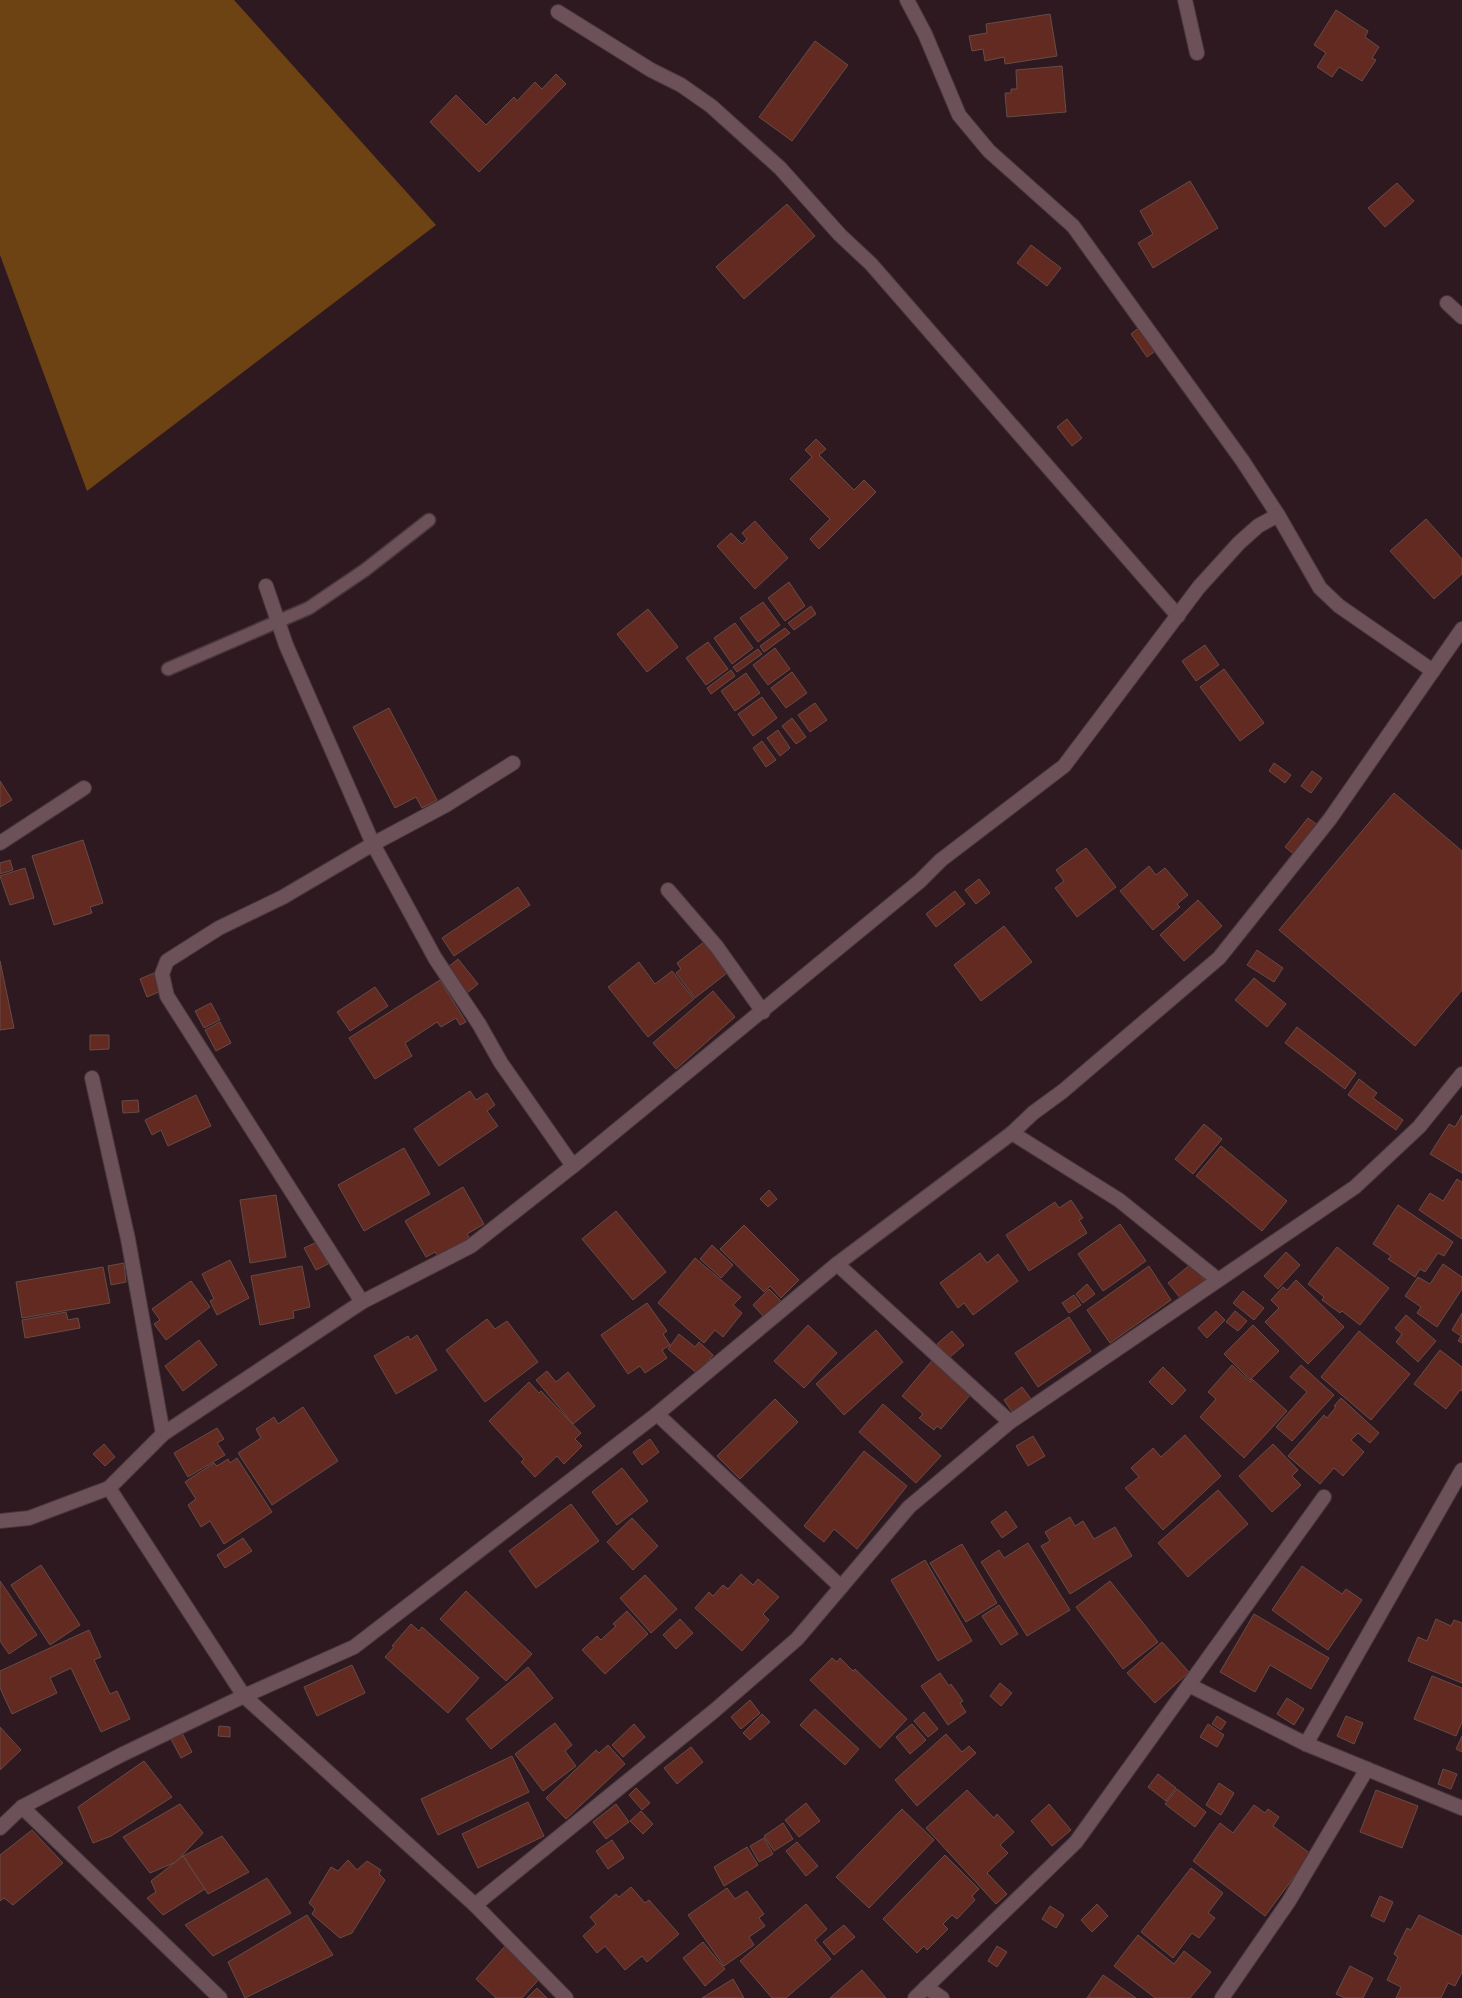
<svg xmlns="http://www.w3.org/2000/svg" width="1462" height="1998" viewBox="0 0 1462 1998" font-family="Raleway,sans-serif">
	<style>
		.forest { fill: #6e4314 }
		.building { fill: #622a20; stroke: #664c47 }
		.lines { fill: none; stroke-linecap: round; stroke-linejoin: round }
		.service-casing { stroke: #49373d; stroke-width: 15 }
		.minor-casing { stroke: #49373d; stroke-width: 16 }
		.service { stroke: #6c5159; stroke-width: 12 }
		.minor { stroke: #6c5159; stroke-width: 14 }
	</style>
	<rect width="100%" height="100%" fill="#2f1920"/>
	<polygon class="forest" points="0,0 234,0 436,225 87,491 0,255"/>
	<g class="building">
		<polygon points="1336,10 1368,31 1365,37 1379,47 1372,58 1376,60 1362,81 1339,67 1332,77 1317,67 1326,53 1314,45"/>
		<polygon points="1050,14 1057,56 1005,64 1004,57 985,61 983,49 972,51 969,36 987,33 986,24"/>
		<polygon points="815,41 848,65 792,141 759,117"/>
		<polygon points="1062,66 1066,112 1007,117 1005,93 1011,93 1011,89 1017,89 1016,70"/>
		<polygon points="556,74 566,84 479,172 430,122 456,95 486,125 514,97 517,101 535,82 542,89"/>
		<polygon points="1190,181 1218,228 1153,268 1138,243 1153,234 1140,211"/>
		<polygon points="1397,183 1414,201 1385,227 1368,208"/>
		<polygon points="787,204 815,236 744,299 716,267"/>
		<polygon points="1031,245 1061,268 1047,286 1017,263"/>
		<polygon points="1141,326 1158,349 1147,357 1131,334"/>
		<polygon points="1067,419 1082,438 1072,446 1057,427"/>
		<polygon points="816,439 826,449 819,455 854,490 864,480 876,492 819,549 810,539 830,519 790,479 812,457 805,450"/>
		<polygon points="1426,519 1462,559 1462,574 1434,599 1390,551"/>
		<polygon points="755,521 788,558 755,589 717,546 731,533 742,544 747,539 742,533"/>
		<polygon points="789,582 805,606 785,621 768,598"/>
		<polygon points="763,602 780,625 758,642 740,618"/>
		<polygon points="811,606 816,614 794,630 788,623"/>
		<polygon points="648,609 678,647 647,672 617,634"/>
		<polygon points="735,623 753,648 732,664 714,638"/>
		<polygon points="785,628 790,633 764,652 760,646"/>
		<polygon points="708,642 728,669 706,685 686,658"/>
		<polygon points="1205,645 1219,665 1196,681 1182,661"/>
		<polygon points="775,648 790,669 768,685 753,665"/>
		<polygon points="758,649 762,654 737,672 733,667"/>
		<polygon points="1224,669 1264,723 1240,741 1200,687"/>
		<polygon points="731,670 735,676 711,694 707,688"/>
		<polygon points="792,672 807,693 786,708 771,688"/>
		<polygon points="746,673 760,693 735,711 721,691"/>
		<polygon points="762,697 777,718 753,736 738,714"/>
		<polygon points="815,703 827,720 810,732 798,715"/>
		<polygon points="389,708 437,800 422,808 416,797 395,808 353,727"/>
		<polygon points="792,718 806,737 796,744 782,726"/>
		<polygon points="778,730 790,748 780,756 767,738"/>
		<polygon points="762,741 776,760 766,767 753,748"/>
		<polygon points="1274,763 1291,775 1285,783 1269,771"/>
		<polygon points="1312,771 1322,778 1311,793 1301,786"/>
		<polygon points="0,781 12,800 0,807"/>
		<polygon points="1394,793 1462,851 1462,990 1415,1046 1279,930"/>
		<polygon points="1308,818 1319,826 1296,856 1285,847"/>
		<polygon points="83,840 103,903 90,907 92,913 54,925 32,856"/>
		<polygon points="1086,848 1116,887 1077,917 1055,888 1064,881 1056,870"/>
		<polygon points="10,860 13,870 0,874 0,863"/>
		<polygon points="1149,866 1156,875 1165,868 1188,895 1177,904 1180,907 1153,930 1120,891"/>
		<polygon points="25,868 34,898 10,905 0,876"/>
		<polygon points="979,879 990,893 976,904 965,890"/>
		<polygon points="518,887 530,905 454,956 442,938"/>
		<polygon points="955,891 965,904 936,927 926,914"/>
		<polygon points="1198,900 1222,926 1184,961 1160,935"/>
		<polygon points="1004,926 1032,962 981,1001 954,965"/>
		<polygon points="704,942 727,973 695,998 676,973 681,969 677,963"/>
		<polygon points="1257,950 1283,968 1274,982 1247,965"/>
		<polygon points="458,959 478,984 467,993 447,968"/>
		<polygon points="0,961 14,1028 0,1030"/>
		<polygon points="639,962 655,984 672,971 694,999 648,1037 608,987"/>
		<polygon points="154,973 161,991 147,997 140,979"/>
		<polygon points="1254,978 1286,1004 1267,1027 1235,1000"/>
		<polygon points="440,980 466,1022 460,1025 456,1018 441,1027 437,1022 405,1043 412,1056 375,1079 349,1038"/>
		<polygon points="375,987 388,1006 350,1031 337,1012"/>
		<polygon points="713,991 735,1017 676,1069 653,1043"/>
		<polygon points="211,1003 220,1020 204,1028 195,1011"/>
		<polygon points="220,1022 231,1043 216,1051 205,1030"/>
		<polygon points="1297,1027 1356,1073 1345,1089 1285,1043"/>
		<polygon points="90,1035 109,1035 109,1049 90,1050"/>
		<polygon points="1359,1079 1377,1093 1373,1098 1403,1120 1396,1130 1348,1095"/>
		<polygon points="470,1091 476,1100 487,1093 495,1105 487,1111 498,1126 439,1166 414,1129"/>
		<polygon points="196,1095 211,1126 168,1146 161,1130 152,1135 145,1120"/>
		<polygon points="138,1100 139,1112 123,1113 122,1101"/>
		<polygon points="1462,1115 1462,1173 1430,1154 1449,1124 1455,1127"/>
		<polygon points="1204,1124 1222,1139 1193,1174 1175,1159"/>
		<polygon points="1221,1146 1287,1201 1262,1231 1196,1176"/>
		<polygon points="404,1148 430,1194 364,1231 338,1185"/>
		<polygon points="1457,1179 1462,1182 1462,1239 1419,1210 1430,1193 1443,1201"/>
		<polygon points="463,1187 484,1224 467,1234 470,1239 439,1257 435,1252 426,1257 405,1221"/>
		<polygon points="769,1190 777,1199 768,1207 760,1199"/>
		<polygon points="276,1195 286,1257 250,1263 240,1200"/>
		<polygon points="1071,1200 1083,1218 1079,1220 1087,1233 1029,1271 1006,1235 1055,1202 1059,1208"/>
		<polygon points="1398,1205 1453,1242 1444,1256 1438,1253 1425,1272 1420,1269 1415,1277 1388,1259 1391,1256 1373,1244"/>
		<polygon points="616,1211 666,1272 633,1300 582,1239"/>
		<polygon points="1120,1224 1146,1261 1103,1291 1078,1254"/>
		<polygon points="744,1225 799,1280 781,1298 770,1286 764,1292 720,1249"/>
		<polygon points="317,1242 328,1264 316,1270 304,1248"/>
		<polygon points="712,1245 733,1265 721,1278 700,1259"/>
		<polygon points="1337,1247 1389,1288 1360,1325 1342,1311 1340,1313 1322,1300 1324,1297 1308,1284"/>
		<polygon points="1286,1252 1300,1265 1278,1289 1264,1276"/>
		<polygon points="980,1253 987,1263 998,1254 1018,1281 973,1315 964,1303 958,1308 940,1283"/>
		<polygon points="695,1258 741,1297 733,1305 742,1313 723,1337 715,1330 704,1343 658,1303"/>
		<polygon points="230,1260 249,1298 217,1315 210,1301 214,1299 202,1274"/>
		<polygon points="124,1263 126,1282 111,1285 108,1266"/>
		<polygon points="1191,1264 1205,1281 1182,1300 1168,1283"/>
		<polygon points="1443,1264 1462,1277 1462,1289 1437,1327 1417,1313 1421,1307 1405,1296 1418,1277 1430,1284"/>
		<polygon points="302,1266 310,1307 293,1311 294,1318 260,1325 251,1276"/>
		<polygon points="1149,1266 1171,1300 1110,1343 1087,1310"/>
		<polygon points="103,1267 110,1303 22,1318 16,1282"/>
		<polygon points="1296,1280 1344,1327 1308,1364 1265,1322 1279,1308 1271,1300 1283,1287 1287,1290"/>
		<polygon points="191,1281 210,1307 166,1340 154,1324 160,1320 152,1309"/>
		<polygon points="1087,1284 1095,1294 1083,1303 1076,1294"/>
		<polygon points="769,1289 781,1301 764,1317 753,1305"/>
		<polygon points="1243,1291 1264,1308 1254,1320 1233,1303"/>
		<polygon points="1074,1295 1081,1305 1069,1313 1062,1303"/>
		<polygon points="647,1303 667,1331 663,1334 670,1345 662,1350 667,1358 645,1373 640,1366 628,1374 601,1335"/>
		<polygon points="1216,1311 1225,1320 1207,1338 1198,1328"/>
		<polygon points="1235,1311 1247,1321 1238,1331 1226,1322"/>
		<polygon points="66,1312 68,1320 78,1318 80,1328 25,1338 22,1320"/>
		<polygon points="1462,1313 1462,1343 1458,1341 1461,1336 1452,1330"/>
		<polygon points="1406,1315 1436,1341 1418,1362 1396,1342 1402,1334 1395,1328"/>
		<polygon points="1069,1317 1091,1351 1038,1387 1015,1353"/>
		<polygon points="487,1319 495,1329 507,1321 538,1362 485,1402 446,1350"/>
		<polygon points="808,1325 837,1353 804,1388 774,1361"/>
		<polygon points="1253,1325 1279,1351 1250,1380 1224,1354"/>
		<polygon points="876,1330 903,1362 844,1415 816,1384"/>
		<polygon points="952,1331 964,1345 949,1358 937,1344"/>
		<polygon points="1359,1331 1410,1374 1371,1420 1321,1377"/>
		<polygon points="679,1334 695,1347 699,1342 713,1355 698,1374 668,1349"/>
		<polygon points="417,1335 437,1370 396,1394 374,1356 408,1336 410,1340"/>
		<polygon points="199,1340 217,1365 183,1391 165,1366"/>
		<polygon points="1440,1350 1462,1367 1462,1391 1460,1390 1446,1409 1414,1384"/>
		<polygon points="935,1357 953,1372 949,1377 970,1395 941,1429 937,1426 934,1430 919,1418 923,1414 902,1396"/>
		<polygon points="1232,1365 1250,1382 1252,1379 1287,1411 1244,1458 1200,1417 1216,1399 1208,1392"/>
		<polygon points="1301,1365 1334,1395 1292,1441 1276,1427 1307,1392 1290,1377"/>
		<polygon points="1163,1367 1186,1390 1172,1405 1149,1382"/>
		<polygon points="547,1371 556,1382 568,1372 595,1406 573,1424 536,1380"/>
		<polygon points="529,1382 539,1393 541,1391 581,1433 575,1439 582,1446 564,1464 557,1456 535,1477 521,1462 524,1459 489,1421"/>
		<polygon points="1022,1387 1031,1399 1013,1413 1004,1400"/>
		<polygon points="1341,1398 1379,1433 1370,1443 1358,1433 1351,1440 1364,1452 1343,1476 1334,1468 1320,1484 1288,1456 1324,1415 1327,1418 1336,1407 1334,1406"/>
		<polygon points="775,1399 798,1422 740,1479 717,1456"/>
		<polygon points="883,1404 941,1456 916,1483 859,1432"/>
		<polygon points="303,1407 338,1461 272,1505 238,1453 261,1438 256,1429 274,1417 278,1424"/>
		<polygon points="217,1428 224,1439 217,1443 225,1455 188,1477 174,1453"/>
		<polygon points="1185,1435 1221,1476 1163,1530 1125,1488 1139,1477 1131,1468 1153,1448 1161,1457"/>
		<polygon points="1033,1436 1045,1456 1028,1466 1016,1446"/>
		<polygon points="650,1439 659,1452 642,1465 633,1452"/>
		<polygon points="104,1444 115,1457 105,1466 93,1454"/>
		<polygon points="1273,1444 1298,1470 1292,1476 1301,1485 1272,1512 1239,1476"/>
		<polygon points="864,1451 907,1486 857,1549 834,1529 824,1542 804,1526"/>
		<polygon points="237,1458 272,1512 224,1544 210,1521 201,1527 188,1505 196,1499 185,1482 214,1463 217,1466 228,1459 230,1463"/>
		<polygon points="622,1468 648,1501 617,1525 592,1492"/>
		<polygon points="1218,1490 1248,1524 1188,1577 1158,1543"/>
		<polygon points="571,1504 599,1541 536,1588 509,1551"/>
		<polygon points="1006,1511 1017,1527 1002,1538 991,1522"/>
		<polygon points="1070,1517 1075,1526 1083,1521 1094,1539 1115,1527 1132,1556 1070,1594 1041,1546 1050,1541 1045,1532"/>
		<polygon points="632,1518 658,1546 633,1570 607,1542"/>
		<polygon points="243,1538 252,1551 225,1568 217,1555"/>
		<polygon points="1028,1543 1070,1610 1027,1636 981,1562 999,1550 1004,1558"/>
		<polygon points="962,1544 997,1603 966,1622 930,1563"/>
		<polygon points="925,1560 972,1641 938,1661 891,1580"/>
		<polygon points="41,1565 80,1625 50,1645 11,1585"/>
		<polygon points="1302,1566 1342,1594 1346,1589 1362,1600 1328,1650 1272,1610"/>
		<polygon points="741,1574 753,1585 758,1579 779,1597 763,1614 769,1620 742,1651 695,1608 709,1592 713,1596 723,1585 728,1589"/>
		<polygon points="645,1575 677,1609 651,1633 620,1598"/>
		<polygon points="0,1581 37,1635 9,1654 0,1641"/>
		<polygon points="1110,1581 1158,1642 1123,1669 1076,1607"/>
		<polygon points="466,1591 532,1654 506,1681 440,1619"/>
		<polygon points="999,1605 1018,1634 1001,1645 982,1616"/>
		<polygon points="627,1611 648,1634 605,1674 582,1650 597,1636 601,1640 616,1626 613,1624"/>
		<polygon points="1254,1614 1329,1658 1311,1689 1270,1665 1255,1692 1220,1672"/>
		<polygon points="680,1619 693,1633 676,1649 663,1635"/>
		<polygon points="1436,1619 1451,1626 1454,1620 1462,1623 1462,1683 1408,1661 1418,1637 1427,1641"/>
		<polygon points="411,1624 419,1631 422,1627 479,1678 448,1713 385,1657 394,1647 392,1646"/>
		<polygon points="89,1630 101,1657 94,1660 110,1694 117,1691 130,1719 101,1732 71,1668 50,1678 57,1693 12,1714 0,1688 0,1671"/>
		<polygon points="1162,1642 1189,1672 1155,1703 1127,1673"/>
		<polygon points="832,1658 837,1662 840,1658 853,1671 855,1669 907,1719 880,1748 810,1680"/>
		<polygon points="352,1665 365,1693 317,1716 304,1687"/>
		<polygon points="528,1667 553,1698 491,1749 466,1719"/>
		<polygon points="940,1673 949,1686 951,1684 963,1701 960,1703 966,1712 948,1725 921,1686"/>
		<polygon points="1432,1676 1462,1688 1462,1722 1456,1736 1414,1719"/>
		<polygon points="1000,1683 1012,1693 1001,1706 990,1696"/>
		<polygon points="1287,1698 1304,1709 1294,1725 1277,1714"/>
		<polygon points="750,1700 760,1713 741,1729 731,1717"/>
		<polygon points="815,1709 859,1749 845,1765 800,1725"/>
		<polygon points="924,1712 938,1729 928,1737 914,1721"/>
		<polygon points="762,1714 770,1722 750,1740 743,1733"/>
		<polygon points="1217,1716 1226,1722 1221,1730 1212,1724"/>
		<polygon points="1346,1716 1363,1723 1354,1744 1337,1736"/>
		<polygon points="555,1723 572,1745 565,1751 576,1766 543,1791 515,1754"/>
		<polygon points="634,1724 645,1737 623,1757 612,1745"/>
		<polygon points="912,1724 926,1740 910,1754 896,1737"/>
		<polygon points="1208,1724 1224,1735 1217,1747 1200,1737"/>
		<polygon points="219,1726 230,1727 230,1737 218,1736"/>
		<polygon points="0,1727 21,1750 0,1770"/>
		<polygon points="182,1733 192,1752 181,1758 171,1739"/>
		<polygon points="946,1734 962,1752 969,1746 976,1753 917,1806 895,1780"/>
		<polygon points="1462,1736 1462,1752 1456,1749"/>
		<polygon points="608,1745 625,1764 566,1819 546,1798 596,1750 599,1753"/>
		<polygon points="691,1747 703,1762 677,1784 664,1768"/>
		<polygon points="512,1756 529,1792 438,1835 421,1799"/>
		<polygon points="144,1761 172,1797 111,1836 93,1843 78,1807"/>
		<polygon points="1443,1769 1457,1774 1451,1789 1438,1784"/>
		<polygon points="1158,1774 1176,1788 1166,1801 1148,1787"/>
		<polygon points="1219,1783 1234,1793 1221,1815 1206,1805"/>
		<polygon points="636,1788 650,1803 642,1810 629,1795"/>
		<polygon points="1177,1789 1206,1812 1195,1827 1165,1804"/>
		<polygon points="967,1790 994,1818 997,1814 1014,1832 1000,1845 1008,1853 987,1873 1007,1894 996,1904 926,1828"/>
		<polygon points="1376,1790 1418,1806 1402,1848 1360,1832"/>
		<polygon points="528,1802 544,1836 478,1868 462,1834"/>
		<polygon points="806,1803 820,1821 799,1837 785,1820"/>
		<polygon points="180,1804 203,1833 176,1862 150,1873 123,1837"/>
		<polygon points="616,1804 629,1822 606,1839 593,1822"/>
		<polygon points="1049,1804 1071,1830 1052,1846 1031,1821"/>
		<polygon points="1254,1805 1265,1813 1268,1809 1279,1817 1273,1826 1311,1854 1265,1916 1193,1861 1220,1823 1233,1833"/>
		<polygon points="902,1809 934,1840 869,1908 836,1877"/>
		<polygon points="641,1811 653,1824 643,1834 630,1821"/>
		<polygon points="783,1823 793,1839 774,1851 764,1836"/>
		<polygon points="32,1830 63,1863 13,1905 4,1898 0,1901 0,1855"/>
		<polygon points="222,1836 249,1872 208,1894 183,1856"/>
		<polygon points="764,1838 773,1854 759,1862 750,1846"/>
		<polygon points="612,1840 624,1858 608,1869 596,1851"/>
		<polygon points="797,1842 818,1866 806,1876 786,1851"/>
		<polygon points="747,1847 758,1865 724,1886 714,1867"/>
		<polygon points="945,1855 979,1889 972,1896 975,1900 957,1919 952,1915 943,1924 948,1929 927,1950 924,1946 917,1953 883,1919"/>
		<polygon points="183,1856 205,1889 163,1915 147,1898 156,1892 151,1881"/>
		<polygon points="348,1860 357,1870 367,1861 381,1870 379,1874 385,1880 352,1933 340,1938 312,1914 315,1909 309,1903 331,1867 338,1871"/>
		<polygon points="1191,1868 1223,1893 1208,1913 1215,1918 1199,1938 1192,1933 1173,1958 1141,1932"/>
		<polygon points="267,1878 291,1913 213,1956 185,1925"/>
		<polygon points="631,1887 645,1903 649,1900 679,1934 647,1962 642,1956 625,1970 605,1946 597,1953 583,1936 596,1924 590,1917 616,1894 619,1897"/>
		<polygon points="727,1888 735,1899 747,1891 764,1914 759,1918 765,1926 749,1937 754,1945 724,1966 688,1915"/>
		<polygon points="1380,1896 1393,1902 1384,1922 1371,1916"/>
		<polygon points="806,1904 827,1929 815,1940 831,1959 786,1998 772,1998 740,1961"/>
		<polygon points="1097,1904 1108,1916 1092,1932 1081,1920"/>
		<polygon points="1050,1906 1064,1915 1056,1928 1042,1919"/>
		<polygon points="307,1915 333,1955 245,1998 228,1962"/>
		<polygon points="1419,1915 1462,1936 1462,1972 1455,1986 1448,1983 1441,1998 1396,1998 1401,1987 1387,1980 1398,1957 1394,1954 1407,1928 1411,1930"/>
		<polygon points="844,1925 855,1937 834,1955 823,1942"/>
		<polygon points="1138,1935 1174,1964 1184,1951 1211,1972 1190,1998 1155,1998 1114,1966"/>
		<polygon points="703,1942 725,1969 705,1986 683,1958"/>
		<polygon points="506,1945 541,1977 522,1998 496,1998 476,1979"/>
		<polygon points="997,1946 1007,1952 997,1967 988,1961"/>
		<polygon points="1350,1966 1373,1978 1363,1998 1345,1998 1336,1994"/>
		<polygon points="862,1970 886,1998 830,1998"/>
		<polygon points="1103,1975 1136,1998 1087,1998"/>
		<polygon points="733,1979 744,1998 702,1998"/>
		<polygon points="537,1988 547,1998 527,1998"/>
	</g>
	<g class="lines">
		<g class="service-casing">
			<polyline id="service" points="168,669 309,608 365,570 429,520"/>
		</g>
		<g class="minor-casing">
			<g id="minor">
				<polyline points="907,0 925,34 959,115 989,151 1073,226 1242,460 1278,515 1320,588 1339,606 1433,671"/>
				<polyline points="1185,0 1197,53"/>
				<polyline points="558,12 651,70 681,85 711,106 780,168 840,235 871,264 1178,616"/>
				<polyline points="1447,303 1462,317"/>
				<polyline points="266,586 286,645 373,844 435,958 479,1024 501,1063 573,1166"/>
				<polyline points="0,843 84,788"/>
				<polyline points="668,890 717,947 763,1012"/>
				<polyline points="92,1078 128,1239 163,1434"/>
				<polyline points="1012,1133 1119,1200 1217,1279"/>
				<polyline points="837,1264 1010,1422"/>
				<polyline points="362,1302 167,996 162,974 167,961 219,928 283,897 373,844 446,805 513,763"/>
				<polyline points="657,1414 841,1587"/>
				<polyline points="109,1488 244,1696 475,1905 566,1998"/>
				<polyline points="0,1521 29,1518 109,1488 163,1434 362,1302 471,1246 573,1166 920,881 941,860 1064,766 1199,587 1239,543 1258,526 1278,515"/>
				<polyline points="1189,1685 1306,1744 1462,1808"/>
				<polyline points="1306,1744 1462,1470"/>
				<polyline points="22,1807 220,1998"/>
				<polyline points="0,1828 22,1807 121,1755 244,1696 354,1647 657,1414 837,1264 1012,1133 1033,1113 1063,1091 1219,958 1330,819 1462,629"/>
				<polyline points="475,1905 714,1711 797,1639 909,1507 1010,1422 1355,1187 1419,1127 1462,1074"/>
				<polyline points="926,1987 942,1998"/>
				<polyline points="915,1998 1076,1842 1324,1497"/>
				<polyline points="1222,1998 1289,1901 1367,1769"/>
			</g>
		</g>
		<use href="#service" class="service"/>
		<use href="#minor" class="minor"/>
	</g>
</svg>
